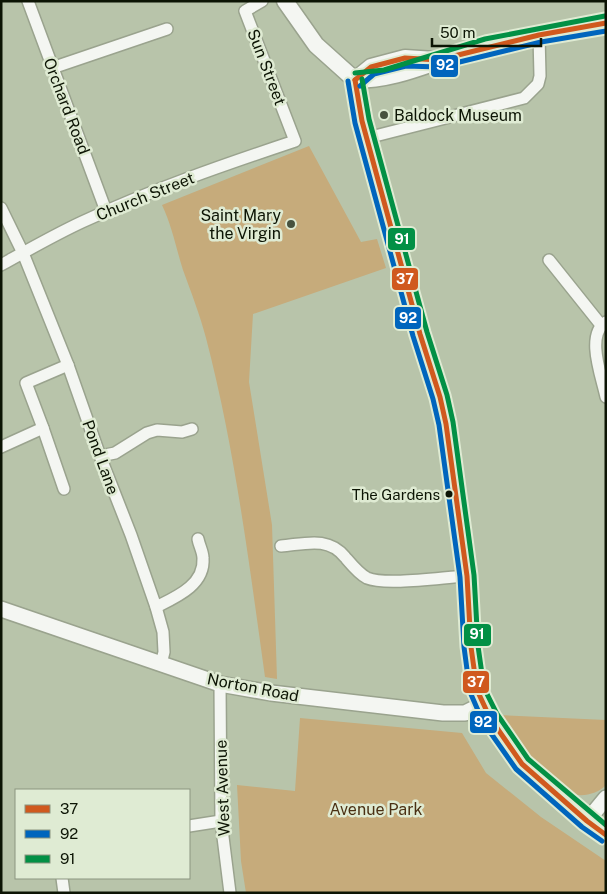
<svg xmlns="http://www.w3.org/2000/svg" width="607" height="894" viewBox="0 0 607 894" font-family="'Public Sans',sans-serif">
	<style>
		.green { fill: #c6ab7b }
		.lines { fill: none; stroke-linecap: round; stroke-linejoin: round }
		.minor-casing { stroke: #9aa38e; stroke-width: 14 }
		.tertiary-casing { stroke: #9aa38e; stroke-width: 18 }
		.secondary-casing { stroke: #9aa38e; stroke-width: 19 }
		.minor { stroke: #f4f6f2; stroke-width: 11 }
		.tertiary { stroke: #f4f6f2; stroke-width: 15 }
		.secondary { stroke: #f4f6f2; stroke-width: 16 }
		.bus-1-casing { stroke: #dfebd3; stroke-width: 9 }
		.bus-2-casing { stroke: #dfebd3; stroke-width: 9 }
		.bus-3-casing { stroke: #dfebd3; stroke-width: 9 }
		.bus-1 { stroke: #d0591e; stroke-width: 5 }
		.bus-2 { stroke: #0065bd; stroke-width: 5 }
		.bus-3 { stroke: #029045; stroke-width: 5 }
		.poi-dot { fill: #48523e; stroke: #dfebd3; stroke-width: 2 }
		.bus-dot { fill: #0c1404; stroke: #dfebd3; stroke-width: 2 }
		.labels { text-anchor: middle; stroke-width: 5; stroke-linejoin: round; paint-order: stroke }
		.bus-label { font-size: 15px; fill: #0c1404; stroke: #dfebd3; text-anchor: end }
		.street-label { font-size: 16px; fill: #0c1404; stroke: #dfebd3 }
		.poi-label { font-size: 16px; fill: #0c1404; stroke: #dfebd3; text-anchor: start }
		.park-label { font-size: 16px; fill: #4a3013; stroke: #dfebd3 }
		.line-badge { stroke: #dfebd3; stroke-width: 2 }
		.badge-label { font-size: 14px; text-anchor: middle; font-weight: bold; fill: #fff }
	</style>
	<rect width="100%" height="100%" fill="#b8c4aa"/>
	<g class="green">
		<path d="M309 146 361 242 377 239 386 268 253 314 249 382 272 525 277 679 265 677C249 563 235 449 206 338 200 315 191 292 183 270 176 248 172 226 162 205Z"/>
		<path d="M499 715 606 720V785C598 794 581 798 570 793 566 791 561 786 558 783 534 764 515 741 499 715Z"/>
		<polygon points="300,718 462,733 486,773 541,817 606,861 606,893 246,893 241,861 237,785 295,791"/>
	</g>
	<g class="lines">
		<g class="minor-casing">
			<g id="minor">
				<polyline points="28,1 106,211"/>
				<polyline points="52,68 167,29"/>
				<polyline points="367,138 524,98 538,84 540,76 539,35"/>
				<polyline points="1,208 23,253 68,365 100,456 131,535 156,607 163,632 164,652 161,664"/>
				<polyline points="549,260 601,325"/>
				<path d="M1 265C28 250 54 235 82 222 151 190 223 165 295 141L245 11 262 1"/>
				<path d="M606 322C585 335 602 377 606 397"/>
				<polyline points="43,428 64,489"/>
				<polyline points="1,447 43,428 26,383 68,365"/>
				<polyline points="100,456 115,453 147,433 157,430 182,432 192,429"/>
				<path d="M281 546C305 544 328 536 345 557 351 564 359 574 367 578 386 586 444 577 467 576"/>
				<path d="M156 607C176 597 205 585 203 558 203 552 199 545 198 539"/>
				<polyline points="220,684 221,821 230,893"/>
				<polyline points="189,826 221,821"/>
				<polyline points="62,878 64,893"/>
			</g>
		</g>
		<g class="tertiary-casing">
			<g id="tertiary">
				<polyline points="1,609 220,684 271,693 443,713 465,713 483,704"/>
				<polyline points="587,821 606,798"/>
			</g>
		</g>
		<g class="secondary-casing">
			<g id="secondary">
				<polyline points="285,1 316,45 355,80"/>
				<polyline points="355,80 362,121 420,334 440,397 446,424 453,466 467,576 471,647 477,690 490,718 522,764 587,821 606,835"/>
				<path d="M355 80C398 80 430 62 470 51 515 39 560 32 606 23"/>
				<polyline points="355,80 371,67 405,58 435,60"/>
			</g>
		</g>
		<use href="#minor" class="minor"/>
		<use href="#tertiary" class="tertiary"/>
		<use href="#secondary" class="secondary"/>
		<g class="bus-1-casing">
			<g id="bus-1">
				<polyline points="355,80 362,121 420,334 440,397 446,424 467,576 471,647 477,690 490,718 522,764 587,821 606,835"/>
				<polyline points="355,80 371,67 405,58 438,60 539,35 606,23"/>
			</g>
		</g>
		<g class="bus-2-casing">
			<g id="bus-2">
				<polyline points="348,81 355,123 413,336 433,399 439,425 460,577 464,647 470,692 483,722 516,769 582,827 602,841"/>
				<polyline points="360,86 374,74 406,66 439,67 541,42 606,31"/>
			</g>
		</g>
		<g class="bus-3-casing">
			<g id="bus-3">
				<polyline points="355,73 384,70 485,39 605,16"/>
				<polyline points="362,79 369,119 427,332 447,395 453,422 474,575 478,646 484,688 497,714 528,759 606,825"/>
			</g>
		</g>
		<use href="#bus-1" class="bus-1"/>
		<use href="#bus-2" class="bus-2"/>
		<use href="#bus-3" class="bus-3"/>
	</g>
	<g class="poi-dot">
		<circle cx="384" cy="115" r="5"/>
		<circle cx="291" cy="224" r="5"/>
	</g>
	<circle class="bus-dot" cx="449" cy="494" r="4.5"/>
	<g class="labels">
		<g class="bus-label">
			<text x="440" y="500">The Gardens</text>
		</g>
		<g class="street-label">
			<text transform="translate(267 67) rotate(69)" y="6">Sun Street</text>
			<text transform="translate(67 106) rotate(69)" y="6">Orchard Road</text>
			<text transform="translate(145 196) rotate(-22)" y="6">Church Street</text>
			<text transform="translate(101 457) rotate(70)" y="6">Pond Lane</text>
			<text transform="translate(253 687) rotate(11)" y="6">Norton Road</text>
			<text transform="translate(222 788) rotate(-92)" y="6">West Avenue</text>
		</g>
		<g class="poi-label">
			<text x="394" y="121">Baldock Museum</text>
			<text x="281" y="221" text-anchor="end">Saint Mary<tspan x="281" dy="18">the Virgin</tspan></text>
		</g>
		<g class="park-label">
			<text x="376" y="815">Avenue Park</text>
		</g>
	</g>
	<g class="line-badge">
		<rect x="430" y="54" width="29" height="24" rx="5" fill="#0065bd"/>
		<rect x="387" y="227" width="29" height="24" rx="5" fill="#029045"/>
		<rect x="391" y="267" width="28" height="24" rx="5" fill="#d0591e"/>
		<rect x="394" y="306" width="28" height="24" rx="5" fill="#0065bd"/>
		<rect x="463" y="623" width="29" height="24" rx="5" fill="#029045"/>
		<rect x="462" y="670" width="28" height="24" rx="5" fill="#d0591e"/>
		<rect x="469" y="710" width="29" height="24" rx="5" fill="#0065bd"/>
	</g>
	<g class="badge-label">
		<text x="445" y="70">92</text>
		<text x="402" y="244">91</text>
		<text x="405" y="284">37</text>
		<text x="408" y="323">92</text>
		<text x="477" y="639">91</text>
		<text x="476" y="687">37</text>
		<text x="483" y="727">92</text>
	</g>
	<rect width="607" height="894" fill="none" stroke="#0c1404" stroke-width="5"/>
	<rect x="15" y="789" width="175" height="90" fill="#dfebd3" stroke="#8b9580"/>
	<rect x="25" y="805" width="25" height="8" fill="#d0591e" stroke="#8b9580"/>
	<text x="60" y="814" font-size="15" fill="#0c1404">37</text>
	<rect x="25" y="830" width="25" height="8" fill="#0065bd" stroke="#8b9580"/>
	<text x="60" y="839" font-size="15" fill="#0c1404">92</text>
	<rect x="25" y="855" width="25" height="8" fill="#029045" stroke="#8b9580"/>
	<text x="60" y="864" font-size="15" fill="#0c1404">91</text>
	<path d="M432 38v8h109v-8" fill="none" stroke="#0c1404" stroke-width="2.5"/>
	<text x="440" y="38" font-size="15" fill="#0c1404" stroke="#dfebd3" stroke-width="4" paint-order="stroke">50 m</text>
</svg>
